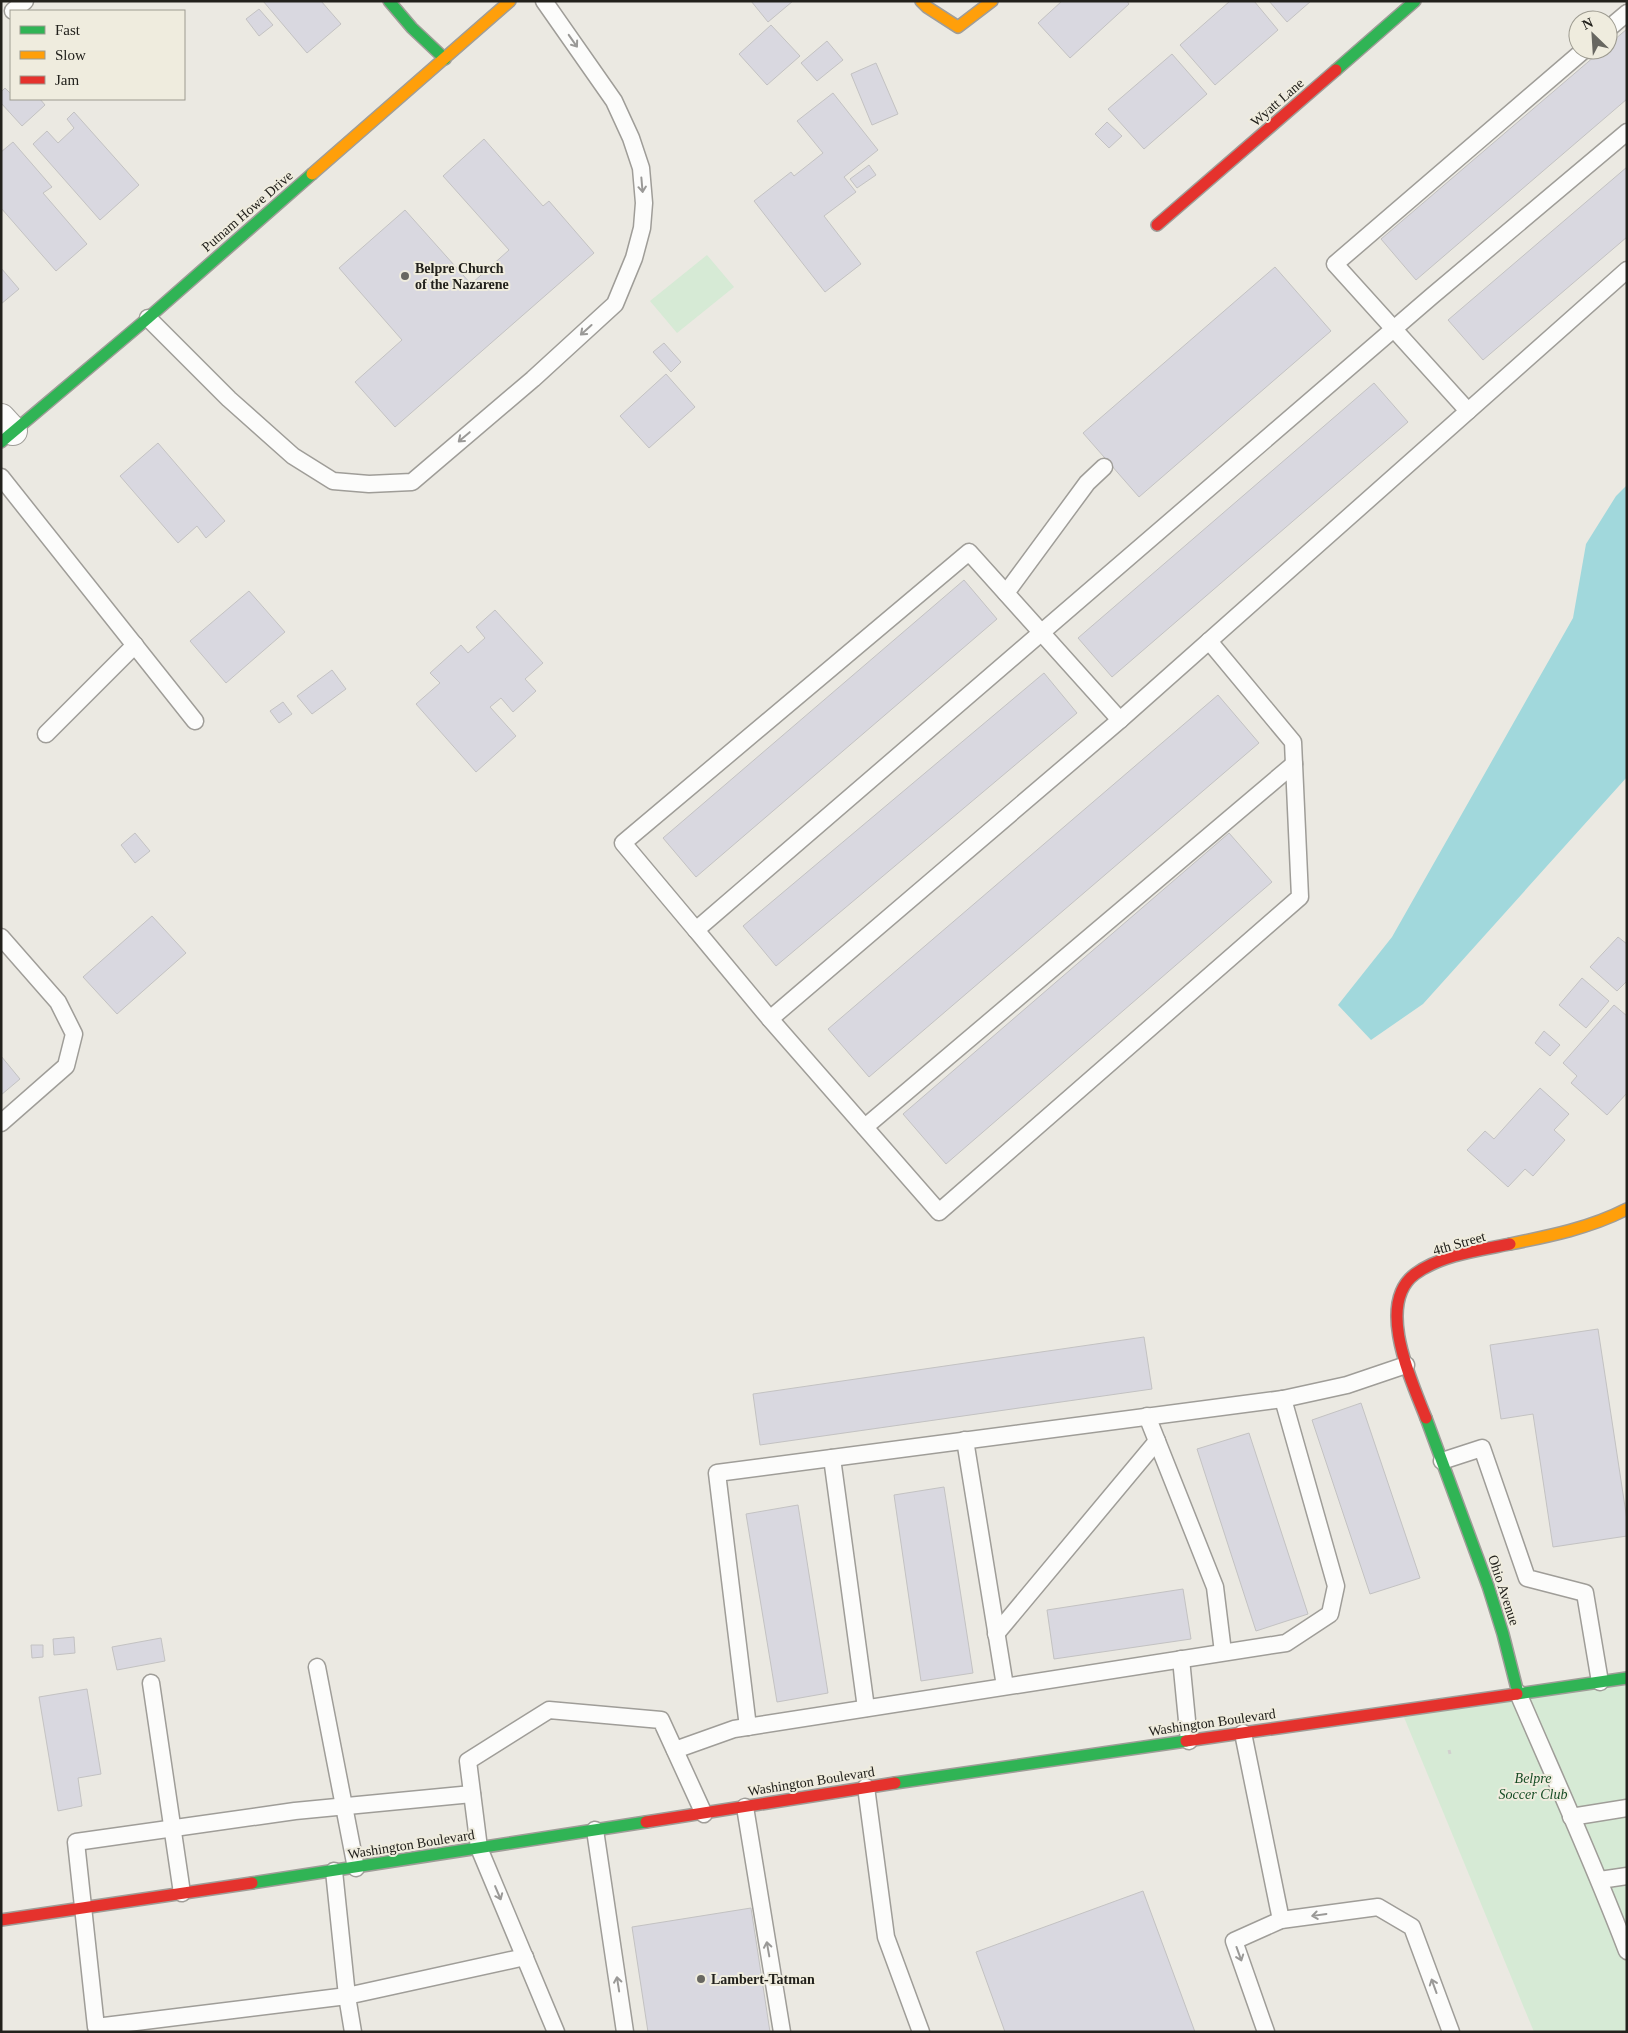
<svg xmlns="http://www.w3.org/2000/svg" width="1628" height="2033" viewBox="0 0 1628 2033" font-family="'Times New Roman',serif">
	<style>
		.green { fill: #d6ead5 }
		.water { fill: #a1d8dc }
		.building { fill: #d9d8e0; stroke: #c3c2c2 }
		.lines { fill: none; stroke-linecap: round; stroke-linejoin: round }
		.lane-casing { stroke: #9f9d98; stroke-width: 19 }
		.street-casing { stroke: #9f9d98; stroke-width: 30 }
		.fast-casing { stroke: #9f9d98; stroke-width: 14 }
		.slow-casing { stroke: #9f9d98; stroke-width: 14 }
		.jam-casing { stroke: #9f9d98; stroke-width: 14 }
		.path { stroke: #d1d0ce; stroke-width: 3; stroke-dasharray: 5 2.5; stroke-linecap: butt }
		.lane { stroke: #fcfcfb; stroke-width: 16 }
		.street { stroke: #fcfcfb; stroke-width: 28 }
		.fast { stroke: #30b455; stroke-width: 11 }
		.slow { stroke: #ff9f0a; stroke-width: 11 }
		.jam { stroke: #e5322d; stroke-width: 11 }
		.oneway { stroke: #9a9997 }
		.poi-dot { fill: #686761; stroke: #efecde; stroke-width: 2 }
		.labels { text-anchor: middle; stroke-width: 4; stroke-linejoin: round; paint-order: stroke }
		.street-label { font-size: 14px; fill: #22211c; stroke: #efecde }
		.poi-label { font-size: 14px; font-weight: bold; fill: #22211c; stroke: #efecde; text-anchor: start }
		.park-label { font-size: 14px; font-style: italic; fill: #164c24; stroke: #efecde }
	</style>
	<rect width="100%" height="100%" fill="#ebe9e2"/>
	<g class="green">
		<polygon points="707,255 734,287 677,333 650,301"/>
		<polygon points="1627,1678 1627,2032 1534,2032 1401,1710"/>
	</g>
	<polygon class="water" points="1627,485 1627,777 1423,1004 1371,1040 1338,1005 1392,937 1573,618 1586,544 1616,496"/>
	<g class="building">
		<polygon points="263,1 321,1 341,24 307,53"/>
		<polygon points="751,1 793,1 768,22"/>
		<polygon points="1062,1 1127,1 1129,4 1070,58 1038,23"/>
		<polygon points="1230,1 1254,1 1278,30 1215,85 1180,45"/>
		<polygon points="1269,1 1311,1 1287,22"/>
		<polygon points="259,9 273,25 259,36 246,19"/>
		<polygon points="771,25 800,56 767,85 739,54"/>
		<polygon points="1627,29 1627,99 1416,280 1381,239 1602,50 1608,50 1608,45"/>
		<polygon points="827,41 843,60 817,81 801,63"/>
		<polygon points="1172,54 1207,94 1144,149 1108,109"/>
		<polygon points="876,63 898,114 872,125 851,74"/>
		<polygon points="5,88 11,94 11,99 40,99 45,105 22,126 1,103 1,92"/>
		<polygon points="833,93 878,150 844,177 856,192 824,216 861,264 825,292 754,201 791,172 794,176 823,153 797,121"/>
		<polygon points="74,112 139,185 100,220 33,144 47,131 58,143 74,128 67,119"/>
		<polygon points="1107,122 1122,136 1109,148 1095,134"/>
		<polygon points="484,139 543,206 549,201 594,253 395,427 355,382 402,340 339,268 405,210 471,284 509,250 443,176"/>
		<polygon points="13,142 52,187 43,193 87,244 56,271 1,208 1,152"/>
		<polygon points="869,165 876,175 857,188 850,179"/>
		<polygon points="1627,167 1627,237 1483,360 1448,320"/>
		<polygon points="1275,267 1331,331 1139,497 1083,433"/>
		<polygon points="1,268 19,289 1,304"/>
		<polygon points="664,343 681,362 671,372 653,352"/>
		<polygon points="666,374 695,407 649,448 620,416"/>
		<polygon points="1374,383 1408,422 1112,677 1078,638"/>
		<polygon points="158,443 225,521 206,538 197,526 178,543 120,476"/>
		<polygon points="964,580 997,619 696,877 663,838"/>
		<polygon points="249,591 285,632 226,683 190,641"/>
		<polygon points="495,610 543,663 525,679 536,691 513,712 501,698 490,707 516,736 476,772 416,704 440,683 430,673 461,645 468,653 485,638 476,627"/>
		<polygon points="332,670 346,689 312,714 297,696"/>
		<polygon points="1044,673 1077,713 776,966 743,926"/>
		<polygon points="1218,695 1259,743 869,1077 828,1029"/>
		<polygon points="283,702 292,714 279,723 270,711"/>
		<polygon points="135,833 150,851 135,863 121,845"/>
		<polygon points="1229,833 1272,882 946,1164 903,1114"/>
		<polygon points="152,916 186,953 117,1014 83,977"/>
		<polygon points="1618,937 1627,944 1627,981 1617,991 1590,967"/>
		<polygon points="1582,978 1609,1001 1586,1028 1559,1005"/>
		<polygon points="1614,1005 1627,1016 1627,1093 1607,1115 1571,1083 1577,1076 1563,1063"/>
		<polygon points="1544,1031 1560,1045 1550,1056 1535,1043"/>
		<polygon points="1,1056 20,1079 1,1095"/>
		<polygon points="1540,1088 1569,1114 1554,1130 1565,1140 1533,1176 1525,1169 1508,1187 1467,1150 1485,1131 1494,1139"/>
		<polygon points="1598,1329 1627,1520 1627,1536 1553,1547 1533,1414 1501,1419 1490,1345"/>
		<polygon points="1144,1337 1152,1389 760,1445 753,1394"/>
		<polygon points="1361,1403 1420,1578 1370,1594 1312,1420"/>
		<polygon points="1249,1433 1308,1614 1256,1631 1197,1449"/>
		<polygon points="944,1487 973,1673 921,1681 894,1495"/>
		<polygon points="798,1505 828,1693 777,1702 746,1514"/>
		<polygon points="1183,1589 1191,1639 1054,1659 1047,1610"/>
		<polygon points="74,1637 75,1653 54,1655 53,1639"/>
		<polygon points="161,1638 165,1661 117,1670 112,1647"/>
		<polygon points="31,1645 43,1645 43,1657 32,1658"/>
		<polygon points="87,1689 101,1774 78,1778 82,1806 58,1811 39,1697"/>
		<polygon points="1143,1891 1195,2032 1005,2032 976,1952"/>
		<polygon points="751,1908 770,2032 648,2032 632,1927"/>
	</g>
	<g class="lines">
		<g class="lane-casing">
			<g id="lane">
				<polyline points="13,11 25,1"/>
				<polyline points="1608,29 1627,13"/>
				<polyline points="1627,132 1432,296 696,930 770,1019 1120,720 1627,270"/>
				<polyline points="148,318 229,399 293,456 333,481 369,484 412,482 533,379 615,304 634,258 642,228 644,203 641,168 631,138 614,101 544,1"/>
				<polyline points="1468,411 1335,264 1584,50"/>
				<polyline points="1,477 195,721"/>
				<polyline points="1006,593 1087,483 1104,467"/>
				<polyline points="46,734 135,645"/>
				<polyline points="696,930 623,843 969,552 1120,720"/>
				<polyline points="1,937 58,1002 74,1034 66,1066 1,1123"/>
				<polyline points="770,1019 939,1212 1300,897 1293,742 1209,641"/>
				<polyline points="865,1127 1294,764"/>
				<polyline points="1147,1416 1215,1587 1223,1652"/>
				<polyline points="965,1440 1005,1686"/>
				<polyline points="832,1458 866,1708"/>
				<polyline points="1442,1461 1482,1448 1527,1578 1585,1593 1600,1682"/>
				<polyline points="996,1634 1157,1441"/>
				<polyline points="1181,1659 1189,1741"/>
				<polyline points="317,1667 356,1868"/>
				<polyline points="151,1683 182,1893"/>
				<path d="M1518 1693C1555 1779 1594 1864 1627 1951"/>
				<polyline points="748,1727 717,1473 1283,1399 1347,1385 1406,1365"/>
				<polyline points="1243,1733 1281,1920"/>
				<polyline points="675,1750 734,1729 1286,1643 1330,1614 1336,1586 1283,1399"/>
				<polyline points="866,1787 886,1937 921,2032"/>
				<polyline points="745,1807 782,2032"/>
				<polyline points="1571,1817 1627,1808"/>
				<polyline points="595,1830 625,2032"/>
				<polyline points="334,1871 347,1996 96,2027 76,1842 295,1811 472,1794"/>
				<polyline points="1600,1880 1627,1876"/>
				<polyline points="353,2032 347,1996 525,1957"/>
				<polyline points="556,2032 479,1848 468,1761 549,1710 661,1720 704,1814"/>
				<polyline points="1266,2032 1234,1941 1281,1920 1378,1907 1412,1927 1451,2032"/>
			</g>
		</g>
		<g class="street-casing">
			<polyline id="street" points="1,418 13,431"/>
		</g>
		<g class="fast-casing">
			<g id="fast">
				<polyline points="389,1 412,28 445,59"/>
				<polyline points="1336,70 1415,1"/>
				<polyline points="1,442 148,318 312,174"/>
				<polyline points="1426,1418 1488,1586 1503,1634 1518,1693"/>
				<polyline points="1517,1694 1627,1678"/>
				<polyline points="895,1783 1186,1741"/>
				<polyline points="252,1883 646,1822"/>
			</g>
		</g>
		<g class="slow-casing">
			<g id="slow">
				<polyline points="921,1 927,7 958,27 992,1"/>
				<polyline points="312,174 510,1"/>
				<path d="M1510 1244C1550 1236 1590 1228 1627 1209"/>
			</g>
		</g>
		<g class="jam-casing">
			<g id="jam">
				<polyline points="1157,225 1336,70"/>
				<path d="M1426 1418C1412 1382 1375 1304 1415 1274 1441 1255 1480 1250 1510 1244"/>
				<polyline points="1186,1741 1517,1694"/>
				<polyline points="646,1822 895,1783"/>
				<polyline points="1,1920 252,1883"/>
			</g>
		</g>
		<polyline class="path" points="1449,1750 1450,1754"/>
		<use href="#lane" class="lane"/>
		<use href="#street" class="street"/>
		<use href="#fast" class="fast"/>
		<use href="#slow" class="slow"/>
		<use href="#jam" class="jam"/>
	</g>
	<defs><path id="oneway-shaft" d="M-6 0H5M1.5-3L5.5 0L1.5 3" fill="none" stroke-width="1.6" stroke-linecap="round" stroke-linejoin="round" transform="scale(1.25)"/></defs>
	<g class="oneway">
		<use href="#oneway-shaft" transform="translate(573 41) rotate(55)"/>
		<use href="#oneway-shaft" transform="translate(642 185) rotate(85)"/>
		<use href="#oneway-shaft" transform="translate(586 330) rotate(138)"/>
		<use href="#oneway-shaft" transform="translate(464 437) rotate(140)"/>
		<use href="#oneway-shaft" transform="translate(498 1893) rotate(67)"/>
		<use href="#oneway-shaft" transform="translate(1319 1915) rotate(172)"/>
		<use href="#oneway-shaft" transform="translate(768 1949) rotate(-100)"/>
		<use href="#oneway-shaft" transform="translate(1239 1954) rotate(70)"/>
		<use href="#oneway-shaft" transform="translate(618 1984) rotate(-99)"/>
		<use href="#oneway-shaft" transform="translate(1434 1986) rotate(-110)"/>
	</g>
	<g class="poi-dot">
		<circle cx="405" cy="276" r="5"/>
		<circle cx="701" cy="1979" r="5"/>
	</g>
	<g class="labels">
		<g class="street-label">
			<text transform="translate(1277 102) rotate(-41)" y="5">Wyatt Lane</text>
			<text transform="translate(247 211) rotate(-41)" y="5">Putnam Howe Drive</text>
			<text transform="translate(1459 1243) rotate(-16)" y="5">4th Street</text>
			<text transform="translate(1504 1590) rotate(72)" y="5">Ohio Avenue</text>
			<text transform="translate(1212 1722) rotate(-8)" y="5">Washington Boulevard</text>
			<text transform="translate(811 1781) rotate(-9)" y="5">Washington Boulevard</text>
			<text transform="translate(411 1844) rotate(-9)" y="5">Washington Boulevard</text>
		</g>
		<g class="poi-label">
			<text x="415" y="273">Belpre Church<tspan x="415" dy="16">of the Nazarene</tspan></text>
			<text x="711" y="1984">Lambert-Tatman</text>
		</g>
		<g class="park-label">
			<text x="1533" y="1783">Belpre<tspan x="1533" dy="16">Soccer Club</tspan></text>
		</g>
	</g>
	<rect width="1628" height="2033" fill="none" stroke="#22211c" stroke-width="5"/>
	<rect x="10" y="10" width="175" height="90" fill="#efecde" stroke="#9d9b90"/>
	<rect x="20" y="26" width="25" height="8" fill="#30b455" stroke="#9d9b90"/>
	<text x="55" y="35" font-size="15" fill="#22211c">Fast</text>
	<rect x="20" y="51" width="25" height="8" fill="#ff9f0a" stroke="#9d9b90"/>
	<text x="55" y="60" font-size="15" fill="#22211c">Slow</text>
	<rect x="20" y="76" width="25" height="8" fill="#e5322d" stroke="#9d9b90"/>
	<text x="55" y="85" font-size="15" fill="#22211c">Jam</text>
	<g transform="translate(1593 35) rotate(335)"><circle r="24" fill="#efecde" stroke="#9d9b90"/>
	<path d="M0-4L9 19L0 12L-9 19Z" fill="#686761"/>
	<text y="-8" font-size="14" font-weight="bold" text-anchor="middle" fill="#22211c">N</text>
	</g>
</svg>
